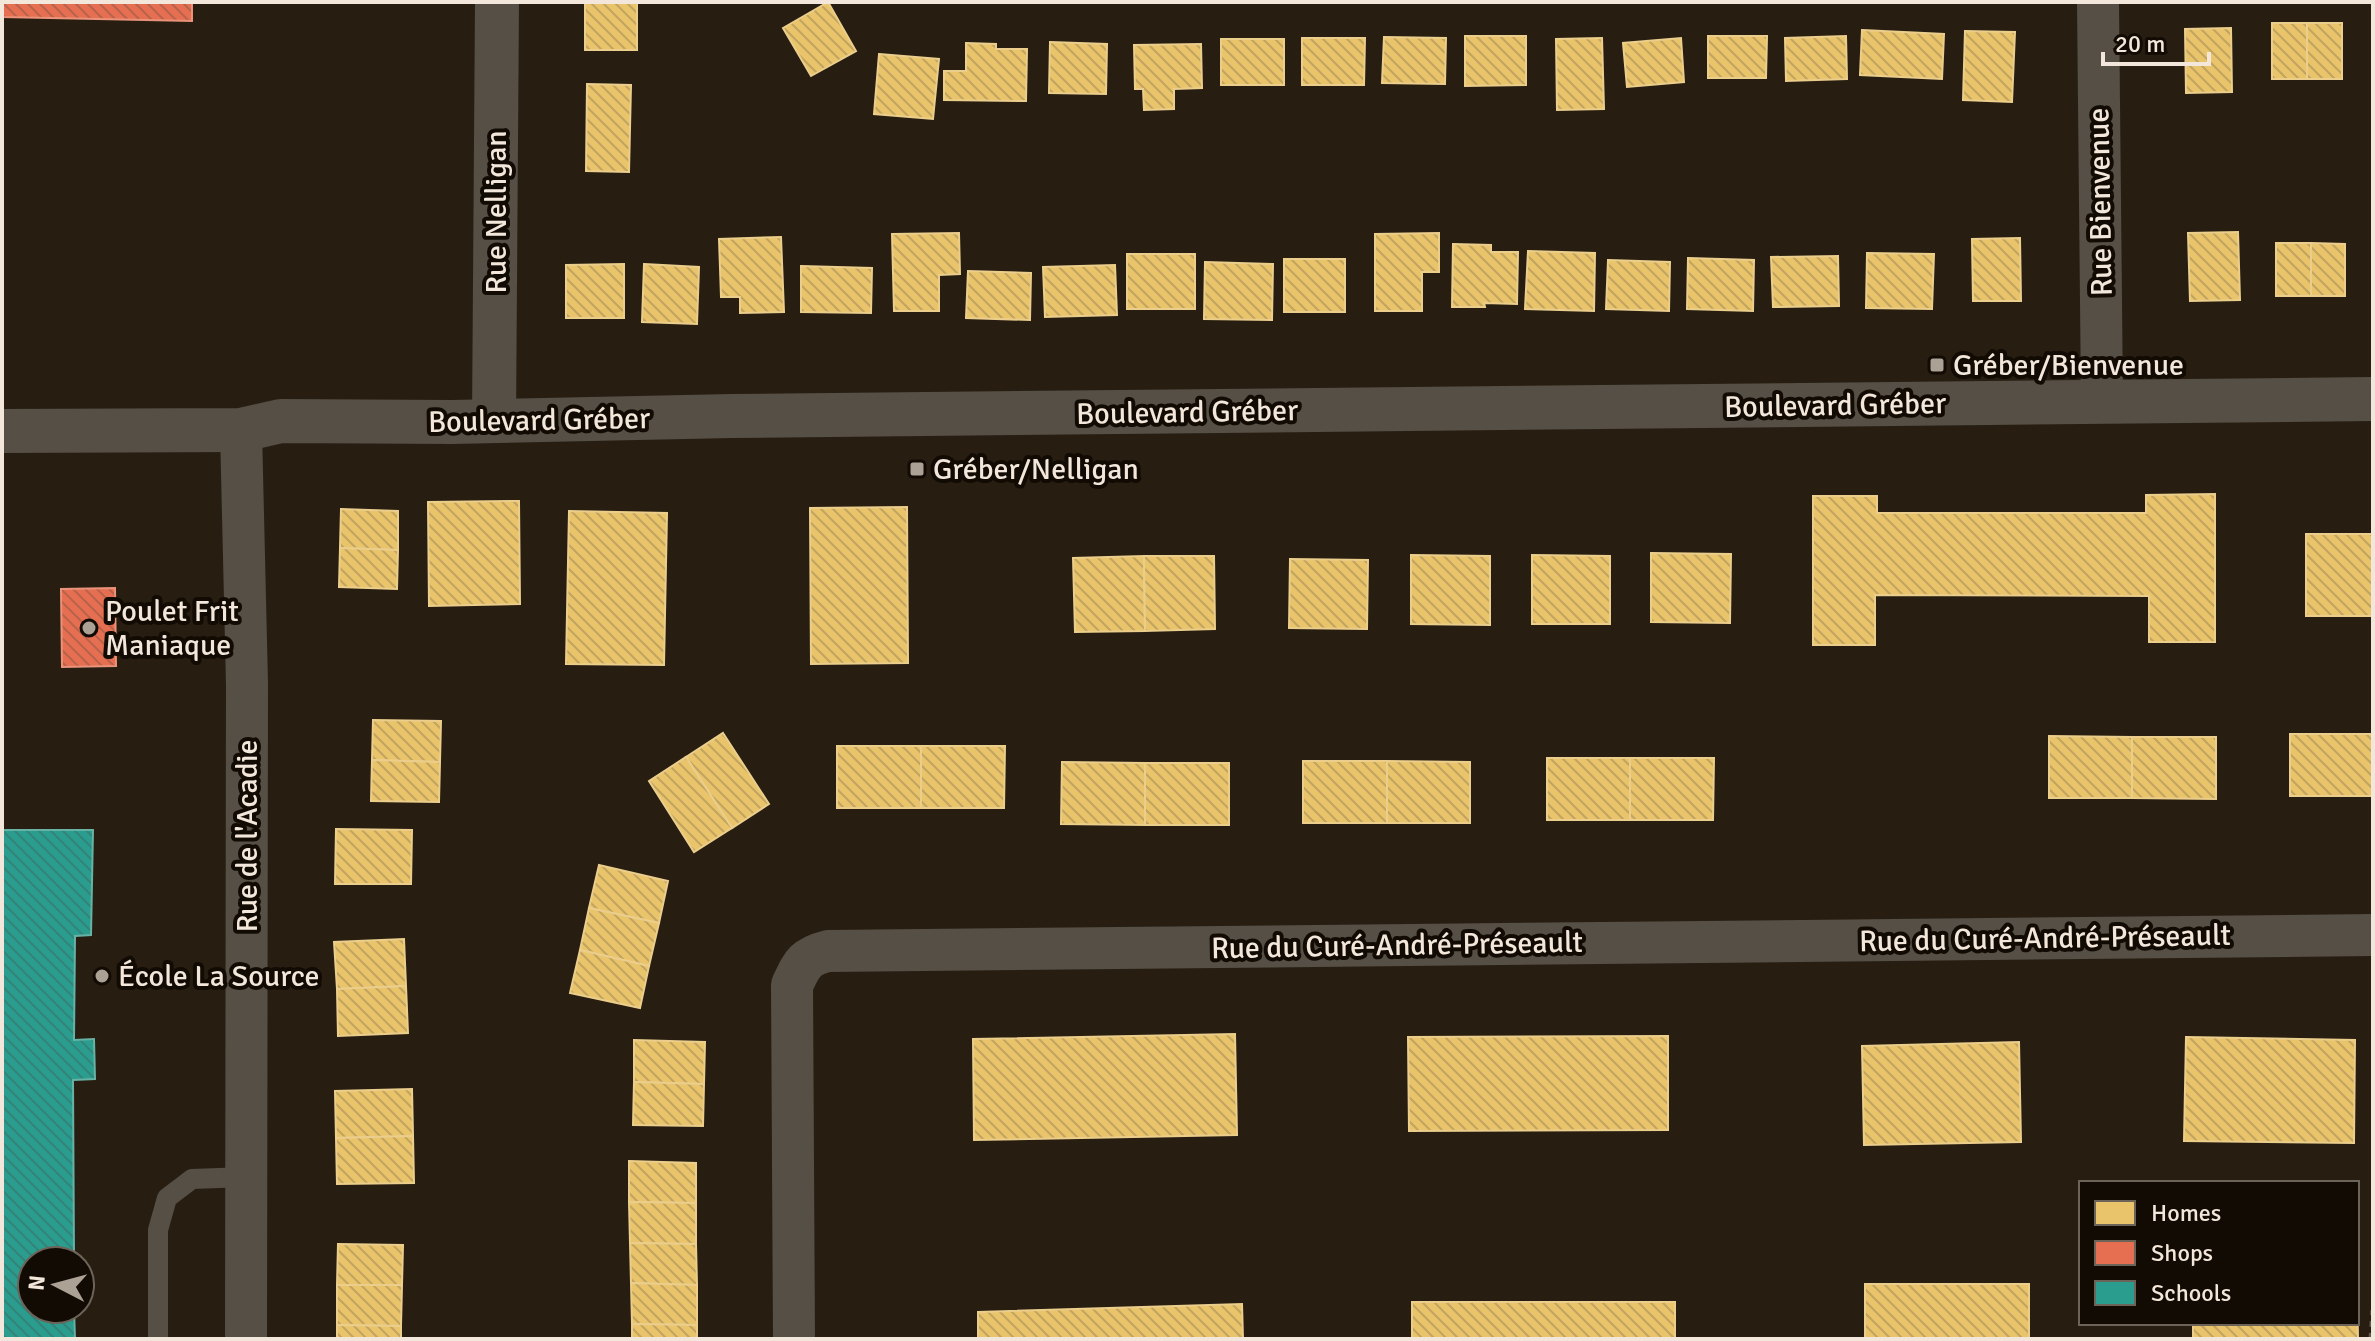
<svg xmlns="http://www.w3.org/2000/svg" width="2375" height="1341" viewBox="0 0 2375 1341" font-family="Signika,sans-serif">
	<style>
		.homes { fill: url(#homes-back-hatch); stroke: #ecce8c; stroke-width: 2 }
		.shops { fill: url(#shops-back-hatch); stroke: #ea937a; stroke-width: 2 }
		.schools { fill: url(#schools-back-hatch); stroke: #66b3a6; stroke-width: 2 }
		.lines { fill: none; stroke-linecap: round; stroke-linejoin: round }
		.path { stroke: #5d574e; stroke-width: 5; stroke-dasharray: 6 6; stroke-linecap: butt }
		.service { stroke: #554f46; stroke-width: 20 }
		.minor { stroke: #554f46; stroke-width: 42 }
		.tertiary { stroke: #554f46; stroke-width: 44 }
		.secondary { stroke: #554f46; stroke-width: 44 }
		.poi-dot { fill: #aba194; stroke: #120b03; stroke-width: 3 }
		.labels { text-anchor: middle; stroke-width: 8; stroke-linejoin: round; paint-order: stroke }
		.street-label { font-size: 30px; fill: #f2e7da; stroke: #120b03 }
		.poi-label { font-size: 30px; fill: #f2e7da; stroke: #120b03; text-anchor: start }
	</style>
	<defs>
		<pattern id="homes-back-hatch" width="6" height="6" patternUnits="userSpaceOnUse" patternTransform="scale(2)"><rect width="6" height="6" fill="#e9c46a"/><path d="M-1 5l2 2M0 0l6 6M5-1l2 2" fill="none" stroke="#c1a460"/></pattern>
		<pattern id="shops-back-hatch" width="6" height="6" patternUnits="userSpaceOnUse" patternTransform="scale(2)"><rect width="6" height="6" fill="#e76f51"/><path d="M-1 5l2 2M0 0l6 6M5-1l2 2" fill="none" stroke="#b8624c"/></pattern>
		<pattern id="schools-back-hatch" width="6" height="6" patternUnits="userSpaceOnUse" patternTransform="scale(2)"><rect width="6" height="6" fill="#2a9d8f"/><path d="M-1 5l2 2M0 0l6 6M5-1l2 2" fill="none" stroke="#338378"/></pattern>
	</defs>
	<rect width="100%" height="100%" fill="#271e11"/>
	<g class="homes">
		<rect x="585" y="2" width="52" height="48"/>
		<polygon points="828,2 856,51 811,76 783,28"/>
		<rect x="2272" y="23" width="35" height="56"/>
		<rect x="2307" y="23" width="35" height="56"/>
		<polygon points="2231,28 2232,92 2186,93 2185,29"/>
		<polygon points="1862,30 1944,34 1942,79 1860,75"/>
		<polygon points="1965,31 2015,32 2012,102 1963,100"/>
		<polygon points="1465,36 1526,36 1526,85 1465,86"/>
		<polygon points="1708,36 1767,36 1766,78 1708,78"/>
		<polygon points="1846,36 1847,79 1786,81 1785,38"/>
		<polygon points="1384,37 1446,38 1445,84 1382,83"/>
		<polygon points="1302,38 1365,38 1364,85 1302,85"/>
		<polygon points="1602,38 1604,109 1557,110 1556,39"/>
		<polygon points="1681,38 1684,82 1627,87 1623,43"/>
		<rect x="1221" y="39" width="63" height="46"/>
		<polygon points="1050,42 1107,44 1106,94 1049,93"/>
		<polygon points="966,43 996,44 996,49 1027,49 1026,101 944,100 944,71 966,71"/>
		<polygon points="1201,44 1202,88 1174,89 1174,109 1144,110 1143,89 1135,89 1134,45"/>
		<polygon points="879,54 939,59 933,119 874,114"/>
		<polygon points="587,84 631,85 629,172 586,171"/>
		<polygon points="2238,232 2240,300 2190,301 2188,233"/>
		<polygon points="959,233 960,274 939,275 939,311 894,311 892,234"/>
		<polygon points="1439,233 1439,272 1422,272 1422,311 1375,311 1375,234"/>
		<polygon points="781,237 784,312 740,313 740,297 721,297 719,239"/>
		<polygon points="2020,238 2021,301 1973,301 1972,239"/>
		<rect x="2276" y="243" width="35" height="53"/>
		<polygon points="2311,243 2345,244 2345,296 2311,296"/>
		<polygon points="1453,244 1491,245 1491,252 1518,252 1517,304 1484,303 1485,307 1452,307"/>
		<polygon points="1528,251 1595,253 1594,311 1525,309"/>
		<polygon points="1867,253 1934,254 1932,309 1866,308"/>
		<rect x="1127" y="254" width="68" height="55"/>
		<polygon points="1838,256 1839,306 1773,307 1771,257"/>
		<polygon points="1688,258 1754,260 1753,311 1687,309"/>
		<rect x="1284" y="259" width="61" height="53"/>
		<polygon points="1608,260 1670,262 1669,311 1606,309"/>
		<polygon points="1205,262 1273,264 1272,320 1204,319"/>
		<polygon points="624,264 624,318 566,318 566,265"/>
		<polygon points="644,264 699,267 697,324 642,322"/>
		<polygon points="1115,265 1117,315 1045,317 1043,267"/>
		<polygon points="801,266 872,268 871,313 801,312"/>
		<polygon points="968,271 1031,273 1030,320 966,318"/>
		<polygon points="2215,494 2215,642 2149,642 2149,596 1875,595 1875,645 1813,645 1813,496 1877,496 1877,513 2146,513 2146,495"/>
		<polygon points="519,501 520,604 429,606 428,502"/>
		<polygon points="907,507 908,663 811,664 810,508"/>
		<polygon points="341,509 398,511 398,550 340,548"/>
		<polygon points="569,511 667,513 664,665 566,664"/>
		<rect x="2306" y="534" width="67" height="82"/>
		<polygon points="340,548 398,550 397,589 339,587"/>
		<polygon points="1651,553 1731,554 1730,623 1651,622"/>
		<polygon points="1411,555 1490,556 1490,625 1411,624"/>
		<polygon points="1532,555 1610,556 1610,624 1532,624"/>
		<polygon points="1144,556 1145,631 1075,632 1073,558"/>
		<polygon points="1144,556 1214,556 1215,629 1145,631"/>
		<polygon points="1290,559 1368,560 1367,629 1289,628"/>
		<polygon points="373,720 441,721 440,762 372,760"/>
		<polygon points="723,733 769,804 732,828 686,757"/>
		<rect x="2290" y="734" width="83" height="62"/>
		<polygon points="2049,736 2132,737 2132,798 2049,798"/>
		<polygon points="2132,737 2216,737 2216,799 2132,798"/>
		<rect x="837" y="746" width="84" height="62"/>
		<polygon points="921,746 1005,746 1004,808 921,808"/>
		<polygon points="686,757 732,828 694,852 649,781"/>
		<rect x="1547" y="758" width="83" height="62"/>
		<polygon points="1630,758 1714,758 1713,820 1630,820"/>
		<polygon points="372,760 440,762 439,802 371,801"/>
		<rect x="1303" y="761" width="84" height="62"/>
		<polygon points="1387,761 1470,762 1470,823 1387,823"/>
		<polygon points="1062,762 1145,763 1145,825 1061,824"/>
		<rect x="1145" y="763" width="84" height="62"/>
		<polygon points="336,829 412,830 411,884 335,884"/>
		<polygon points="599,865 668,881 659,923 589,908"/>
		<polygon points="589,908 659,923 649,966 580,950"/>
		<polygon points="404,939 406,986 337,989 334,942"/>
		<polygon points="580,950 649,966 640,1008 570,993"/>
		<polygon points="406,986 408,1033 338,1036 337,989"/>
		<polygon points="1235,1034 1237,1135 974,1140 973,1039"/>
		<polygon points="1668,1036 1668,1130 1409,1131 1408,1037"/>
		<polygon points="2186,1037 2355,1040 2354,1143 2184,1141"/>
		<polygon points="634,1040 705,1042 704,1084 634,1082"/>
		<polygon points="2019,1042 2021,1142 1864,1145 1862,1046"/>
		<polygon points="634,1082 704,1084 703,1126 633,1125"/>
		<polygon points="412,1089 413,1136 336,1138 335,1091"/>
		<polygon points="413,1136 414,1183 337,1184 336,1138"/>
		<polygon points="629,1161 696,1163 696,1203 629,1202"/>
		<polygon points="629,1202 696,1203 696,1244 630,1243"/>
		<polygon points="630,1243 696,1244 697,1285 631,1283"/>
		<polygon points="338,1244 403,1245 402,1285 337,1285"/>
		<polygon points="2357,1280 2358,1339 2193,1339 2193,1323 2357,1323"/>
		<polygon points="631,1283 697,1285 697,1325 632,1324"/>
		<rect x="1865" y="1284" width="164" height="55"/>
		<polygon points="337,1285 402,1285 401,1326 337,1325"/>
		<rect x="1412" y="1302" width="263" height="37"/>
		<polygon points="1242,1304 1243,1339 978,1339 978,1312"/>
		<polygon points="632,1324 697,1325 697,1339 632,1339"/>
		<polygon points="337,1325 401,1326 401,1339 337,1339"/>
	</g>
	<g class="shops">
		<polygon points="2,2 192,2 192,21 2,17"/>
		<polygon points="115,588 116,666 62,667 61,589"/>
	</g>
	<polygon class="schools" points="2,830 93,830 91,935 75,936 74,1040 94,1039 95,1079 73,1080 74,1261 32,1261 32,1309 74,1309 75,1339 2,1339"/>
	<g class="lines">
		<polyline class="path" points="2371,1339 2373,1310"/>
		<polyline class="service" points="158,1339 158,1230 167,1198 192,1179 246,1177"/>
		<g class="minor">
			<polyline points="2098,2 2102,402"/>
			<polyline points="241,430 247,684 246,1339"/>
			<path d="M794 1339 792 985C802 964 804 957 828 951L2373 935"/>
		</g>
		<polyline class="tertiary" points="494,421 497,2"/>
		<polyline class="secondary" points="2,431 241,430 281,421 452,422 732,416 2373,399"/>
	</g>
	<g class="poi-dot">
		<rect x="1929" y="357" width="16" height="16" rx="4"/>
		<rect x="909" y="461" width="16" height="16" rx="4"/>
		<circle cx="89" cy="628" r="8"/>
		<circle cx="102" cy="976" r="8"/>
	</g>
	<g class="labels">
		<g class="street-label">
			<text transform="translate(2100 202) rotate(-91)" y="10">Rue Bienvenue</text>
			<text transform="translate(496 212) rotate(-90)" y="10">Rue Nelligan</text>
			<text transform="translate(1835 405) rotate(-1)" y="10">Boulevard Gréber</text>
			<text transform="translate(1187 412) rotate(-1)" y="10">Boulevard Gréber</text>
			<text transform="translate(539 420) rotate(-1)" y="10">Boulevard Gréber</text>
			<text transform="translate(247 836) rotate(-90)" y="10">Rue de l'Acadie</text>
			<text transform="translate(2045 938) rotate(-1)" y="10">Rue du Curé-André-Préseault</text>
			<text transform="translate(1397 945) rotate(-1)" y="10">Rue du Curé-André-Préseault</text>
		</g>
		<g class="poi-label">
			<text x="1953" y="375">Gréber/Bienvenue</text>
			<text x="933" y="479">Gréber/Nelligan</text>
			<text x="105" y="621">Poulet Frit<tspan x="105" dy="34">Maniaque</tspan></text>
			<text x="118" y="986">École La Source</text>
		</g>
	</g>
	<rect width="2375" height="1341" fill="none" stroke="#f2e7da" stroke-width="8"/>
	<rect x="2079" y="1181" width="280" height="144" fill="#120b03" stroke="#6c6359" stroke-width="2"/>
	<rect x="2095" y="1201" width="40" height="24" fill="#e9c46a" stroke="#6c6359" stroke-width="2"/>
	<text x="2151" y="1221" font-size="24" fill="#f2e7da">Homes</text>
	<rect x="2095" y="1241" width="40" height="24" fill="#e76f51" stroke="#6c6359" stroke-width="2"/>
	<text x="2151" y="1261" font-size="24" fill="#f2e7da">Shops</text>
	<rect x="2095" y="1281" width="40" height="24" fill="#2a9d8f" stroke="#6c6359" stroke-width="2"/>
	<text x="2151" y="1301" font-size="24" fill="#f2e7da">Schools</text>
	<g transform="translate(56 1285) rotate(276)"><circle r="38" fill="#120b03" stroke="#6c6359" stroke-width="2"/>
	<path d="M0-6L14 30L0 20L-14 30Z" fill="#aba194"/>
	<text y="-12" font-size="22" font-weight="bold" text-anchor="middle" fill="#f2e7da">N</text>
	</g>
	<path d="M2103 52v12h106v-12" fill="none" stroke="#f2e7da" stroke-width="4"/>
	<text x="2115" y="52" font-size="24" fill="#f2e7da" stroke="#120b03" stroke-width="6" paint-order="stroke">20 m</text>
</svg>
